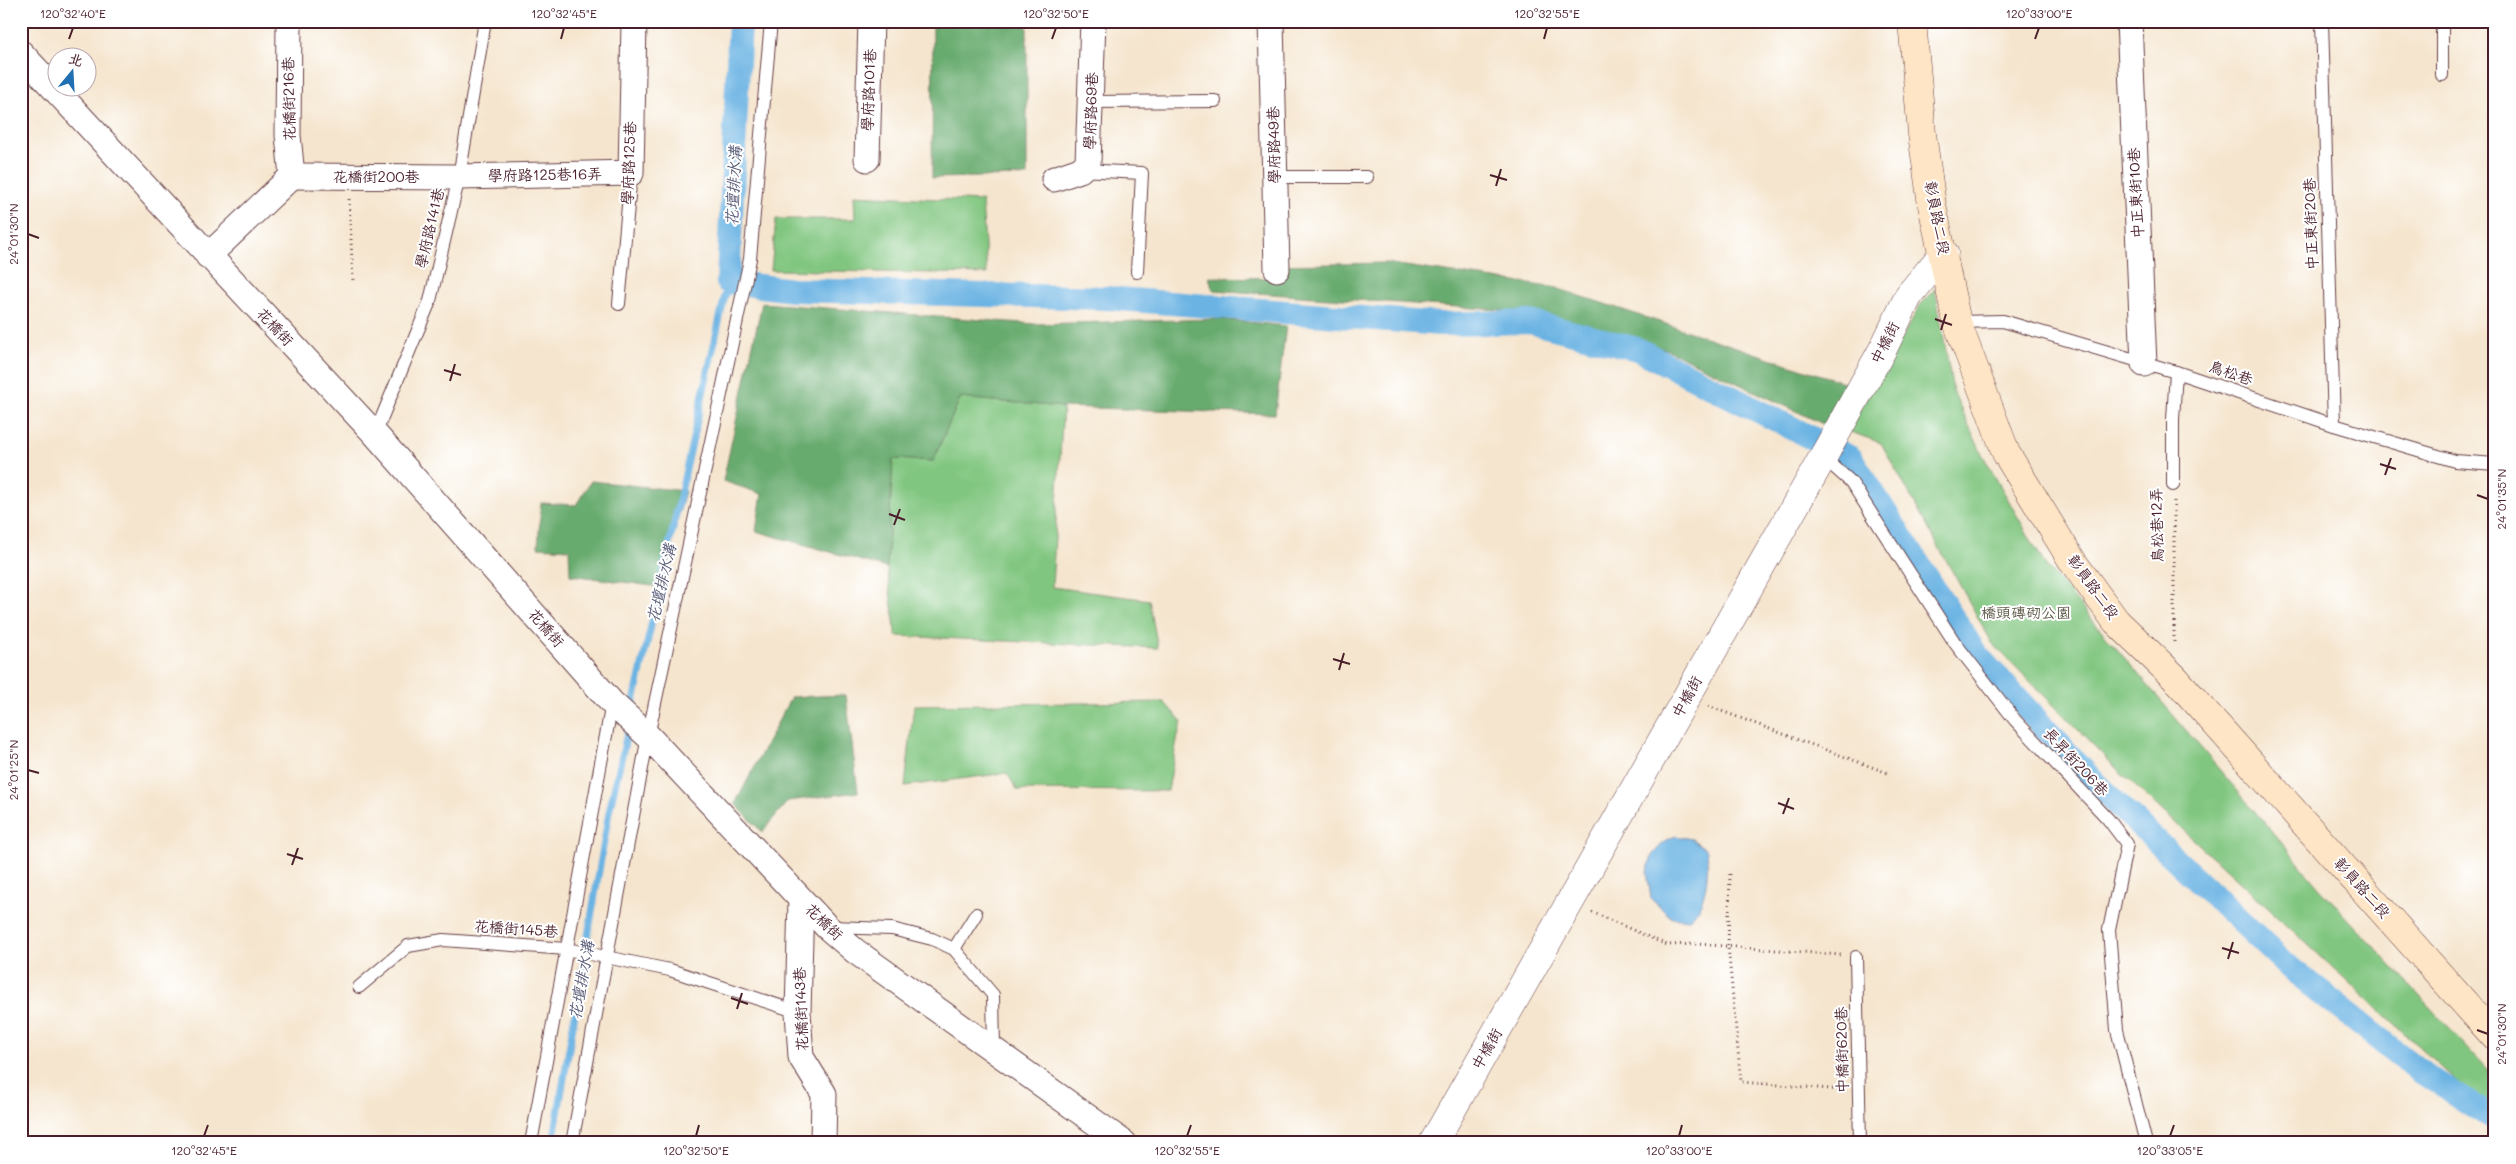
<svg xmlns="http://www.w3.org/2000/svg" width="2516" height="1164" viewBox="0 0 2516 1164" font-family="Mali,'LXGW WenKai TC',sans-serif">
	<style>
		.green { fill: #81c680; stroke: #667256 }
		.forest { fill: #68ab6e; stroke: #59654c }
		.water { fill: #6bb3e3; stroke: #5a6987 }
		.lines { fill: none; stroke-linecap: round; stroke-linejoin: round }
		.stream { stroke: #6bb3e3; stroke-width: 7 }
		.canal { stroke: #6bb3e3; stroke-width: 24 }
		.service-casing { stroke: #643d43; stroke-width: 14 }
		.minor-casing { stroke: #643d43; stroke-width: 27 }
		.tertiary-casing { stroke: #643d43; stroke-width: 29 }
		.secondary-casing { stroke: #643d43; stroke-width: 29 }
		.path { stroke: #643d43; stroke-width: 3; stroke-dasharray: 1 4; stroke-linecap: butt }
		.service { stroke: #fff; stroke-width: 12 }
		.minor { stroke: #fff; stroke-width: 25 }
		.tertiary { stroke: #fff; stroke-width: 28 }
		.secondary { stroke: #fee5c5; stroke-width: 28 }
		.ticks { fill: none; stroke: #4a1f2b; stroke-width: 2 }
		.labels { text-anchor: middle; stroke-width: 4; stroke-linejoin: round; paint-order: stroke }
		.street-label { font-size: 15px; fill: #4a1f2b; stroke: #fff }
		.park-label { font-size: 15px; fill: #5d5949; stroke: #fff }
		.water-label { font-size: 16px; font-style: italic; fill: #575a75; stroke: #fff }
		.neatline { fill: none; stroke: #4a1f2b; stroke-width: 2 }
		.ticks-label { font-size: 12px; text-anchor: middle; fill: #4a1f2b }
	</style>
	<rect width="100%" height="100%" fill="#fff"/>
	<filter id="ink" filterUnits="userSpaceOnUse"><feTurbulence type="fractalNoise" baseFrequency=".02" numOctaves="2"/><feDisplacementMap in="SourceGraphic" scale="10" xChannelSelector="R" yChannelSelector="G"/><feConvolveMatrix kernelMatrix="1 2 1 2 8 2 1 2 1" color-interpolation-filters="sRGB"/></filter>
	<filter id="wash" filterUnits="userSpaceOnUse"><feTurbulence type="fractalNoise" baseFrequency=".0096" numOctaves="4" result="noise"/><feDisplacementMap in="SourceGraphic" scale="20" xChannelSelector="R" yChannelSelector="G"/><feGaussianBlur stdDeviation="1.12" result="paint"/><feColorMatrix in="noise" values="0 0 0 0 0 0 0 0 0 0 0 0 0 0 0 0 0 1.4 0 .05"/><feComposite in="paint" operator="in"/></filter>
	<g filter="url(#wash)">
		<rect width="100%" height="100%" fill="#f5e5ce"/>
		<g class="green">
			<polygon points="854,195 982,201 987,274 771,270 776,219 855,219"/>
			<polygon points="1935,289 1953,391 1981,452 2044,563 2319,887 2495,1078 2495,1105 2479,1102 2119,771 1992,643 1881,443 1848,431 1921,304"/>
			<polygon points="960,398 1063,407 1052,587 1149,600 1158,648 896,636 887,568 893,459 933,461"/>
			<polygon points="1164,702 1182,722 1177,740 1168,791 1017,790 1007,773 905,786 914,705"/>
		</g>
		<g class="forest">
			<polygon points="933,21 1027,21 1027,176 932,178"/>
			<polygon points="1385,263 1556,288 1849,384 1825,425 1668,350 1579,324 1500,310 1213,290 1209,277 1275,278 1277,265"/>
			<polygon points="762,303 1035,324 1218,319 1286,326 1275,414 1063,407 960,398 933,461 893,459 887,568 756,531 762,494 723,481"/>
			<polygon points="591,481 685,491 660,587 570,575 569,549 538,547 541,503 576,505"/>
			<polygon points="846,695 858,792 788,801 762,832 735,804 791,697"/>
		</g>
		<path class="water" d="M1676 836 1692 839 1707 850C1709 873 1707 906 1688 920L1672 918 1651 899 1647 872 1653 854 1666 840Z"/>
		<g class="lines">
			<g class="stream">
				<polyline points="631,715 728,282"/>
				<polyline points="553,1143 609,812 629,725"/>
			</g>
			<polyline class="canal" points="740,21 728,282 792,290 1105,298 1440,324 1530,322 1637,349 1851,458 1976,654 2095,783 2290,968 2421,1072 2495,1120"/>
		</g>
	</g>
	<g filter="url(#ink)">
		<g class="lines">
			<g class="service-casing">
				<g id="service">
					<polyline points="2322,21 2334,425"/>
					<polyline points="2442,21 2442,75"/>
					<polyline points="1092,102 1215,101"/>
					<polyline points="1081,170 1142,173 1137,272"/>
					<polyline points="1275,177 1367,177"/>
					<polyline points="619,304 631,173"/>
					<polyline points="1957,322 2003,321 2176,372 2334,425 2455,461 2495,464"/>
					<polyline points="375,434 430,301 459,177 485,21"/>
					<polyline points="1823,457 1851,482 1955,643 2015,720 2108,819 2127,844 2109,930 2117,1030 2146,1143"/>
					<polyline points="2173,485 2173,419 2176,372"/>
					<polyline points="830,927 892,929 932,939 954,949 993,995 994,1050"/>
					<polyline points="954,949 976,914"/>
					<polyline points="1856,957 1860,1143"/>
					<polyline points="359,987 408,946 443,940 566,949 670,970 798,1012"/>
					<polyline points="531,1143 612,703"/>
					<polyline points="572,1143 648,736 750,259 771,21"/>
				</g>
			</g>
			<g class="minor-casing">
				<g id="minor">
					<polyline points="289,21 288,135 292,176"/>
					<polyline points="1271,21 1277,269"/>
					<polyline points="2129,21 2144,364"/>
					<polyline points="21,53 375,434 612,703 648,736 827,927 855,951 1124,1143"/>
					<polyline points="867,159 871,21"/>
					<polyline points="292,176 459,177 631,173 634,21"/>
					<polyline points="1054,179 1080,170 1088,163 1093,21"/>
					<polyline points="208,256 292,176"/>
					<polyline points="801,900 798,1012 801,1057 824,1094 823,1143"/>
				</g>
			</g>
			<g class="tertiary-casing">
				<polyline id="tertiary" points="1433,1143 1823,457 1884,347 1909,295 1944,253"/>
			</g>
			<g class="secondary-casing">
				<polyline id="secondary" points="1912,21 1922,134 1932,205 1957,322 2006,453 2073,562 2116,621 2174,677 2495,1037"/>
			</g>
			<g class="path">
				<polyline points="349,199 353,280"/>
				<polyline points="2174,501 2174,642"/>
				<polyline points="1708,706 1888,773"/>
				<polyline points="1730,874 1728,946 1741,1082 1843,1090"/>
				<polyline points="1592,912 1667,945 1698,944 1841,955"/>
			</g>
			<use href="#service" class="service"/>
			<use href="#minor" class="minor"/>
			<use href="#tertiary" class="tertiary"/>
			<use href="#secondary" class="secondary"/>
		</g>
	</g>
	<path class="ticks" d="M69 39 73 28M561 39 564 28M1052 39 1056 28M1544 39 1547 28M2035 39 2039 28M1490 175 1507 180M1496 186 1501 169M28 234 39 238M1935 319 1952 325M1941 330 1946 314M444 370 461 375M450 381 455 364M2380 464 2396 469M2385 475 2391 458M2477 495 2488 499M889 514 905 520M894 525 900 509M1333 659 1350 664M1339 670 1344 653M28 770 39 773M1778 803 1794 809M1783 814 1789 798M287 854 303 859M292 865 298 848M2222 948 2239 953M2228 959 2233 942M731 998 748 1004M737 1009 742 993M2477 1030 2488 1034M204 1136 208 1125M696 1136 699 1125M1187 1136 1191 1125M1679 1136 1682 1125M2170 1136 2174 1125"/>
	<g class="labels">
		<g class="street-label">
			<text transform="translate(869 90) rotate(-88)" y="5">學府路101巷</text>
			<text transform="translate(289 99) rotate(-91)" y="5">花橋街216巷</text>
			<text transform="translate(1091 111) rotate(-88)" y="5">學府路69巷</text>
			<text transform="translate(1274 145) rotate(-91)" y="5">學府路49巷</text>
			<text transform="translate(629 163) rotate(-88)" y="5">學府路125巷</text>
			<text transform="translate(545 175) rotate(-1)" y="5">學府路125巷16弄</text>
			<text x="376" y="182">花橋街200巷</text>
			<text transform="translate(2136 193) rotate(-93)" y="5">中正東街10巷</text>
			<text transform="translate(1937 218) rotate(79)" y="5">彰員路二段</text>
			<text transform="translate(2311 224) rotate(-92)" y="5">中正東街20巷</text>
			<text transform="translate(430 228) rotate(-77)" y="5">學府路141巷</text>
			<text transform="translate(275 327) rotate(47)" y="5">花橋街</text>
			<text transform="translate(1885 343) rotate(-63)" y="5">中橋街</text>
			<text transform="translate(2231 373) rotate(19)" y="5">鳥松巷</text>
			<text transform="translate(2157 525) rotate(-91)" y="5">鳥松巷12弄</text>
			<text transform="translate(2093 587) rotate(54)" y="5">彰員路二段</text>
			<text transform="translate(546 628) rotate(49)" y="5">花橋街</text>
			<text transform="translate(1687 697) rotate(-61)" y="5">中橋街</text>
			<text transform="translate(2076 762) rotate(47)" y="5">長昇街206巷</text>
			<text transform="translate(2362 888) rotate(48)" y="5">彰員路二段</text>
			<text transform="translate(824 922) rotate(44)" y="5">花橋街</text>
			<text transform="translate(516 929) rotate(4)" y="5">花橋街145巷</text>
			<text transform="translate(801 1009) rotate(-92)" y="5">花橋街143巷</text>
			<text transform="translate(1487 1049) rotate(-60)" y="5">中橋街</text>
			<text transform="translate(1842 1050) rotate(-91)" y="5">中橋街620巷</text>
		</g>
		<g class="park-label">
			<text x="2026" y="618">橋頭磚砌公園</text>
		</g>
		<g class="water-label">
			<text transform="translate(733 186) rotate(-87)" y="6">花壇排水溝</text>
			<text transform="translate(661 583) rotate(-77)" y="6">花壇排水溝</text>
			<text transform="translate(581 980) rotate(-80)" y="6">花壇排水溝</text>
		</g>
	</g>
	<rect width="2516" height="1164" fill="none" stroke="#fff" stroke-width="55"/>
	<g transform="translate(72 72) rotate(18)"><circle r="24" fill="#ffffff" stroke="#b7a5aa"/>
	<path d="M0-4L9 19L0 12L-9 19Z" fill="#1f6fb2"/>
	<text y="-8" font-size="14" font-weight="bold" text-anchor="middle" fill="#4a1f2b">北</text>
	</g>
	<rect x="28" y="28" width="2460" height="1108" class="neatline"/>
	<g class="ticks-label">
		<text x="73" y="18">120°32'40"E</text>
		<text x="564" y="18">120°32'45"E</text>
		<text x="1056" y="18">120°32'50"E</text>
		<text x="1547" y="18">120°32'55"E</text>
		<text x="2039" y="18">120°33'00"E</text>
		<text transform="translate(14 234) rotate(-90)" y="4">24°01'30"N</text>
		<text transform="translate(2502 499) rotate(-90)" y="4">24°01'35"N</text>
		<text transform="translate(14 770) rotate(-90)" y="4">24°01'25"N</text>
		<text transform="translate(2502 1034) rotate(-90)" y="4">24°01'30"N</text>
		<text x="204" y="1155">120°32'45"E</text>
		<text x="696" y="1155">120°32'50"E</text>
		<text x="1187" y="1155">120°32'55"E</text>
		<text x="1679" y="1155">120°33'00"E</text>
		<text x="2170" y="1155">120°33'05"E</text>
	</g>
</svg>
